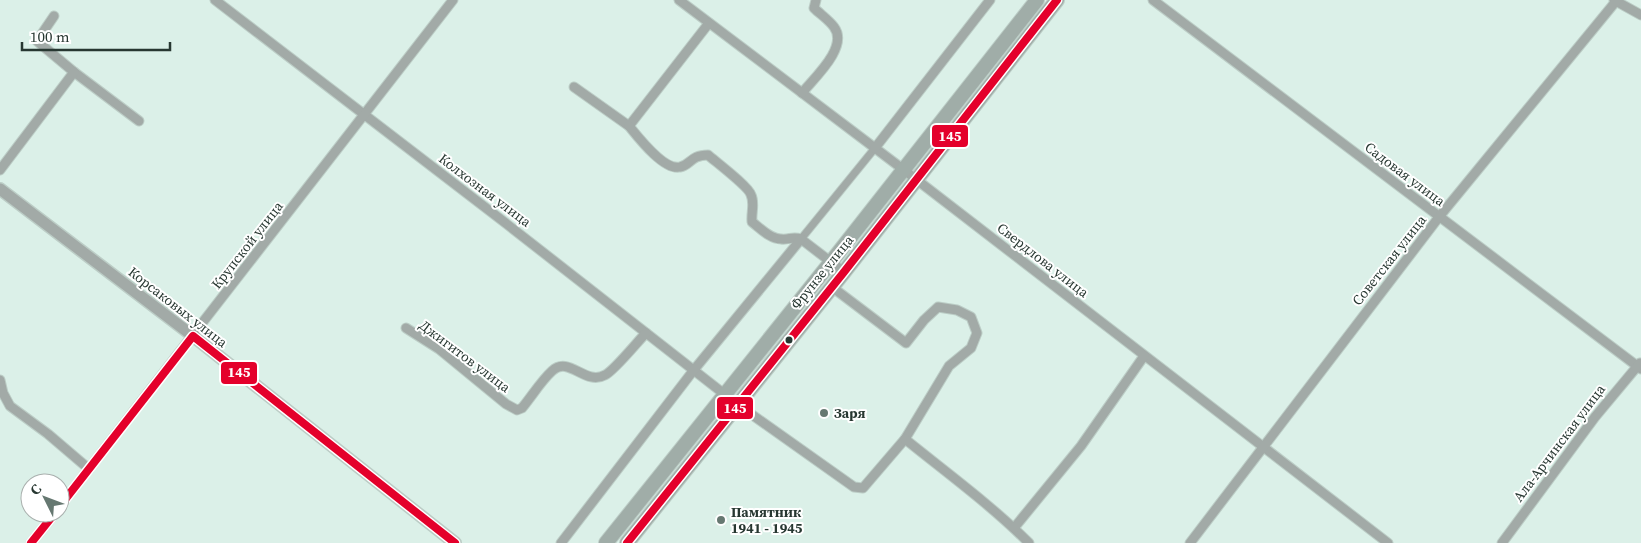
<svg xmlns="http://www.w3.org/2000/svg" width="1641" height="543" viewBox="0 0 1641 543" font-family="'Source Serif 4',serif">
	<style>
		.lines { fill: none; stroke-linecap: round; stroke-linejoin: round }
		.pedestrian-casing { stroke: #bccdc6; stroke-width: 9 }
		.minor-casing { stroke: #bccdc6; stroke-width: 11 }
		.tertiary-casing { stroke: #bccdc6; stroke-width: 14 }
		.primary-casing { stroke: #bccdc6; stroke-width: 16 }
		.pedestrian { stroke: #a2aaa7; stroke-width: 7 }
		.minor { stroke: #a2aaa7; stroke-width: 9 }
		.tertiary { stroke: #a2aaa7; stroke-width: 11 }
		.primary { stroke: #a0ada8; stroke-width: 14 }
		.bus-1-casing { stroke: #fff; stroke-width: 11 }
		.bus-1 { stroke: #e4002b; stroke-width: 8 }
		.bus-dot { fill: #273731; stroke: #fff; stroke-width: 2 }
		.poi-dot { fill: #667871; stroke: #fff; stroke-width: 2 }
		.labels { text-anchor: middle; stroke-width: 4; stroke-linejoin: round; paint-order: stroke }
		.street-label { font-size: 14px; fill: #273731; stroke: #fff }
		.poi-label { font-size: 14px; font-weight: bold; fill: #273731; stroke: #fff; text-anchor: start }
		.line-badge { stroke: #fff; stroke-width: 2 }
		.badge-label { font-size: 14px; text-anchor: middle; font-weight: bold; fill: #fff }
	</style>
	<rect width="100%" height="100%" fill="#dbf0e8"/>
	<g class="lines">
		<g class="pedestrian-casing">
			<polyline id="pedestrian" points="801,239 875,148"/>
		</g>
		<g class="minor-casing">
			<g id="minor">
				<polyline points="215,0 508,225 737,404 854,487 863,488 905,439 949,366 971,348 977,333 971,317 957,310 938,307 924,320 906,343 832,287"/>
				<polyline points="679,0 904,170 1388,543"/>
				<polyline points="1153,0 1641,369"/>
				<polyline points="1614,0 1641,15"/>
				<polyline points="54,16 37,41 74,72 139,121"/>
				<polyline points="574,87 629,126 709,23"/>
				<path d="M802 93C814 78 849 47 834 27 829 20 820 14 814 8L816 0"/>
				<path d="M629 126C638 137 664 171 680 167 691 165 690 155 708 155 716 162 749 187 751 195 755 203 751 213 752 222 760 228 770 239 781 239 790 240 792 236 801 239L844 272"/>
				<polyline points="875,148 990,0"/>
				<polyline points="0,170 74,72"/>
				<path d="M406 328 439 349 506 404 517 410 522 408C532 396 541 381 552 371 569 355 585 386 605 375 614 371 638 341 646 333"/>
				<polyline points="0,380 3,393 10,406 48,434 89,469"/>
				<path d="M905 439C947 473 991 505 1029 543"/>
				<polyline points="60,506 453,0"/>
				<polyline points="1014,528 1081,446 1144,356"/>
				<polyline points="31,543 55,513"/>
				<polyline points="561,543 693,371 801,239"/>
				<polyline points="1190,543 1439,217 1617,0"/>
				<polyline points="1502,543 1595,417 1640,363"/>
			</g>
		</g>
		<g class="tertiary-casing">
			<polyline id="tertiary" points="0,189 193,336 455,543"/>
		</g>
		<g class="primary-casing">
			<g id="primary">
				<polyline points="606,543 831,262 1037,0"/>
				<polyline points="627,543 844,272 1057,0"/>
			</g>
		</g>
		<use href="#pedestrian" class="pedestrian"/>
		<use href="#minor" class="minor"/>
		<use href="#tertiary" class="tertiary"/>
		<use href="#primary" class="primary"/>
		<g class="bus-1-casing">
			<g id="bus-1">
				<polyline points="60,506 193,336 455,543"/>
				<polyline points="31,543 55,513"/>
				<polyline points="627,543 844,272 1057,0"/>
			</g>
		</g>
		<use href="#bus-1" class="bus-1"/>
	</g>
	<circle class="bus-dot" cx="789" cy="340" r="4.5"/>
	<g class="poi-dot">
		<circle cx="824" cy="413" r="5"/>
		<circle cx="721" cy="520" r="5"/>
	</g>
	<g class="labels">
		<g class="street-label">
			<text transform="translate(1405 174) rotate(37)" y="5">Садовая улица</text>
			<text transform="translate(485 190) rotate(37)" y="5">Колхозная улица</text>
			<text transform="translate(247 245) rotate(-52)" y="5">Крупской улица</text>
			<text transform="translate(1043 260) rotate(38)" y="5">Свердлова улица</text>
			<text transform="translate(1389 260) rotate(-52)" y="5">Советская улица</text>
			<text transform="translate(822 272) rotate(-51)" y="5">Фрунзе улица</text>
			<text transform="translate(178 307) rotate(38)" y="5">Корсаковых улица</text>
			<text transform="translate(465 356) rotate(37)" y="5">Джигитов улица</text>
			<text transform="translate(1559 443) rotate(-53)" y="5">Ала-Арчинская улица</text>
		</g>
		<g class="poi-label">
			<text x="834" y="418">Заря</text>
			<text x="731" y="517">Памятник<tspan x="731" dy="16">1941 - 1945</tspan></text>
		</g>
	</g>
	<g class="line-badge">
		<rect x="931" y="124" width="38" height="24" rx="5" fill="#e4002b"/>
		<rect x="220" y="361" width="38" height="24" rx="5" fill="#e4002b"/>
		<rect x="716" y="396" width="38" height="24" rx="5" fill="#e4002b"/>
	</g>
	<g class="badge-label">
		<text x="950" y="141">145</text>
		<text x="239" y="377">145</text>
		<text x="735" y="413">145</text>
	</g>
	<g transform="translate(45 498) rotate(312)"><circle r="24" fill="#ffffff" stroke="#a9afad"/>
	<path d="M0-4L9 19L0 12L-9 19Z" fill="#667871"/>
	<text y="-8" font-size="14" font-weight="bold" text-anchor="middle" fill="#273731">С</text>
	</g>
	<path d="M22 42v8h148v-8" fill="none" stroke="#273731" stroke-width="2.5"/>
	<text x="30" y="42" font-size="15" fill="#273731" stroke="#ffffff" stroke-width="4" paint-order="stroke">100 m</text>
</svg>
